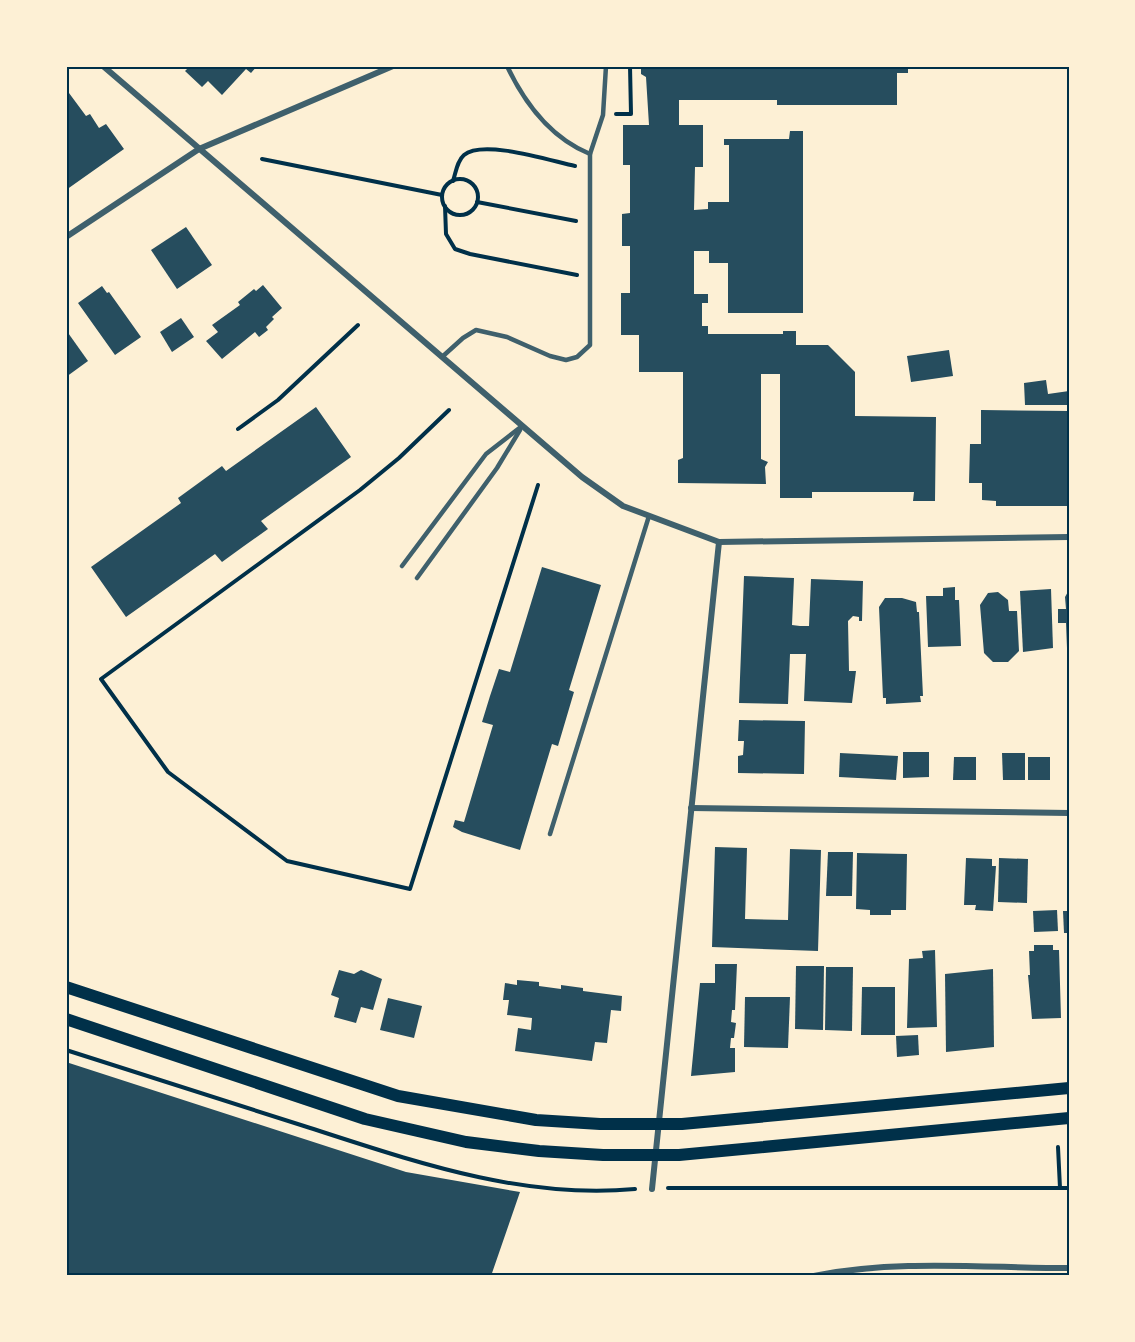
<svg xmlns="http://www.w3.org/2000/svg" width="1135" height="1342" viewBox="0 0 1135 1342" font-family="'Open Sans',sans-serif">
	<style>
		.building { fill: #264d5e }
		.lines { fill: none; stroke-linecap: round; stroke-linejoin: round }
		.path { stroke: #003049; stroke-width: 4 }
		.service { stroke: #3f606c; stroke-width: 4.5 }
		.minor { stroke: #3f606c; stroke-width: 6 }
		.secondary { stroke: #003049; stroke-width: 12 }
		.neatline { fill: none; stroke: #003049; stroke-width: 2 }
	</style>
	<rect width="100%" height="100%" fill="#fdf0d5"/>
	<g class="building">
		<polygon points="190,66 257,66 251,73 246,69 222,95 208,81 202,87 185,71"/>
		<polygon points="641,66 908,66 908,73 897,73 897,105 777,105 777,100 679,100 679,125 703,125 703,167 695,167 694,210 708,209 708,202 729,202 729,145 724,145 724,139 789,139 790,131 803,131 803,313 728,313 728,263 709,263 709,251 694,251 694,294 708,294 708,303 702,303 702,326 708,326 708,334 783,334 783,331 796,331 796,345 828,345 855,372 855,416 936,417 935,501 913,501 914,492 812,492 812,498 780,498 780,374 761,374 761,459 768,462 765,467 766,484 678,483 678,460 683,458 683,372 639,372 639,335 621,335 621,293 630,293 630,246 622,246 622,214 630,213 630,165 623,165 623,125 649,125 646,77 641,74"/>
		<polygon points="69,93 86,116 90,114 99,128 106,124 124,149 66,190 66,95"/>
		<polygon points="186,227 212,265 177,289 151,250"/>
		<polygon points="263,285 282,308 272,317 274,319 266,327 268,330 259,337 255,332 222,359 206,341 218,332 212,325 240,305 238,302 254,289 256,291"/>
		<polygon points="102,286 107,293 109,292 141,337 115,355 78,303"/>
		<polygon points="181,318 194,337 172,352 160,332"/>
		<polygon points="66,330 88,361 66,377"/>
		<polygon points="949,350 953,376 911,382 907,356"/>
		<polygon points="1046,380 1048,394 1069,391 1069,405 1025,405 1024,383"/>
		<polygon points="316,407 351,457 261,521 268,529 244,546 222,562 215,554 126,617 91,567 181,503 178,498 222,466 226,471"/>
		<polygon points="981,410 1069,411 1069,506 996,506 996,501 982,500 982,483 969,483 970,444 981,444"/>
		<polygon points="542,567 601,585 569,690 574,692 558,746 552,744 520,850 462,832 453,827 455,820 464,822 493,725 482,722 490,696 499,669 510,672"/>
		<polygon points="744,576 794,578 792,625 800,626 809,626 811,579 863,581 862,621 859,621 859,617 853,616 848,621 849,671 856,671 852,703 804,701 806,654 790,654 788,704 739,703"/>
		<polygon points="955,587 955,600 959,600 961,646 928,647 926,596 943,596 943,588"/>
		<polygon points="1051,589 1053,648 1023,652 1020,591"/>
		<polygon points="1069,590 1069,648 1067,648 1066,623 1058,623 1058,609 1066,609 1065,597"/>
		<polygon points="998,592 1008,600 1009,611 1017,611 1019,651 1008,662 993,662 984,653 980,605 988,593"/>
		<polygon points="885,598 902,598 916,602 917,612 919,612 923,696 920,696 921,702 886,704 886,698 883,698 879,607"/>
		<polygon points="739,720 805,721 804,774 738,773 738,756 743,755 744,741 738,741"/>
		<polygon points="903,752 929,752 929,777 903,778"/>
		<polygon points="840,753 898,756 896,780 839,777"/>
		<polygon points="1002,753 1025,753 1025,780 1003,780"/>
		<polygon points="954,757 976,757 976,780 953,780"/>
		<rect x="1028" y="757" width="22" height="23"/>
		<polygon points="715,847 747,848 745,919 788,920 790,849 821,850 818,951 712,947"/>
		<polygon points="828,852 853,852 852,896 826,896"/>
		<polygon points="857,853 907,854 906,910 891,910 891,915 870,915 870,910 856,909"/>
		<polygon points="966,858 992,859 992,866 996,866 993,911 975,910 976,905 964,905"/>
		<polygon points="999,858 1028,859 1027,903 998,902"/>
		<polygon points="1057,910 1058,931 1034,932 1033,911"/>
		<polygon points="1063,911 1069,911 1069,933 1064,933"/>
		<polygon points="1034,945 1053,945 1053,950 1059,950 1061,1018 1032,1019 1028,975 1030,975 1029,951 1034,951"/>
		<polygon points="935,950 937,1027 907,1028 909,959 923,958 922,951"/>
		<polygon points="715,964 737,964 735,1010 732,1010 731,1022 736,1023 734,1038 731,1038 730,1048 735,1048 735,1072 691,1076 700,983 715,983"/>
		<polygon points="796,966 824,966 823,1030 795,1029"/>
		<polygon points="826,967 853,967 852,1031 825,1030"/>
		<polygon points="993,969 994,1047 946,1052 945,974"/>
		<polygon points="339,970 354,974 361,970 382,979 373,1010 361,1007 356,1023 334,1017 339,998 331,995"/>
		<polygon points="517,980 539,982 539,986 561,989 561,985 583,988 583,991 622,996 621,1011 611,1010 607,1043 595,1042 592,1061 515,1051 518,1028 531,1030 532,1018 507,1015 509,1000 503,1000 505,983 517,985"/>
		<polygon points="862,987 895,987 895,1035 861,1035"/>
		<polygon points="745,997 790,997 788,1048 744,1047"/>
		<polygon points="388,998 422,1006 414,1038 380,1030"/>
		<polygon points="918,1035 919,1055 897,1057 896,1036"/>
		<polygon points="66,1062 406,1172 520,1192 491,1276 66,1276"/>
	</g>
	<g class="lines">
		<g class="path">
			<polyline points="616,114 631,114 630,66"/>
			<polyline points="262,159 442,195"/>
			<circle cx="460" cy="197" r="18"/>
			<path d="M453 181C456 172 457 161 464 155 483 139 551 161 575 166"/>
			<polyline points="477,202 576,221"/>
			<polyline points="445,206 446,234 455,249 470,254 577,275"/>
			<polyline points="449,410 399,458 360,490 101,679 168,772 287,861 410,889 538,485"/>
			<polyline points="238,429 278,400 358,325"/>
			<path d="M66 1050C145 1075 224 1101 304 1126 410 1160 521 1200 635 1189"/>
			<polyline points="1058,1147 1060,1188"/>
			<polyline points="668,1188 1069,1188"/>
		</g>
		<g class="service">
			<path d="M507 66C525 104 551 138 590 154"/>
			<polyline points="442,357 463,338 476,330 507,337 550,356 566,360 577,357 590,345 590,154 603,115 606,66"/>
			<polyline points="402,566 486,454 522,426"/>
			<polyline points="417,578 497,468 520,430"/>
			<polyline points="550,834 649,516"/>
		</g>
		<g class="minor">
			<polyline points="103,66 582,477 623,506 719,542 1069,537"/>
			<polyline points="66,237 199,149 393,66"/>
			<polyline points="691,808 1069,813"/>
			<polyline points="652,1189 719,542"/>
			<path d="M814 1276C897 1259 985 1268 1069 1268"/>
		</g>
		<g class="secondary">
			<polyline points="66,987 398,1096 536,1120 600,1124 682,1124 1069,1088"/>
			<polyline points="66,1019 365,1119 466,1142 539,1151 603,1155 679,1155 1069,1118"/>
		</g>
	</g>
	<rect width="1135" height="1342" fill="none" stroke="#fdf0d5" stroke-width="135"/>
	<rect x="68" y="68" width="1000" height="1206" class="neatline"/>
</svg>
